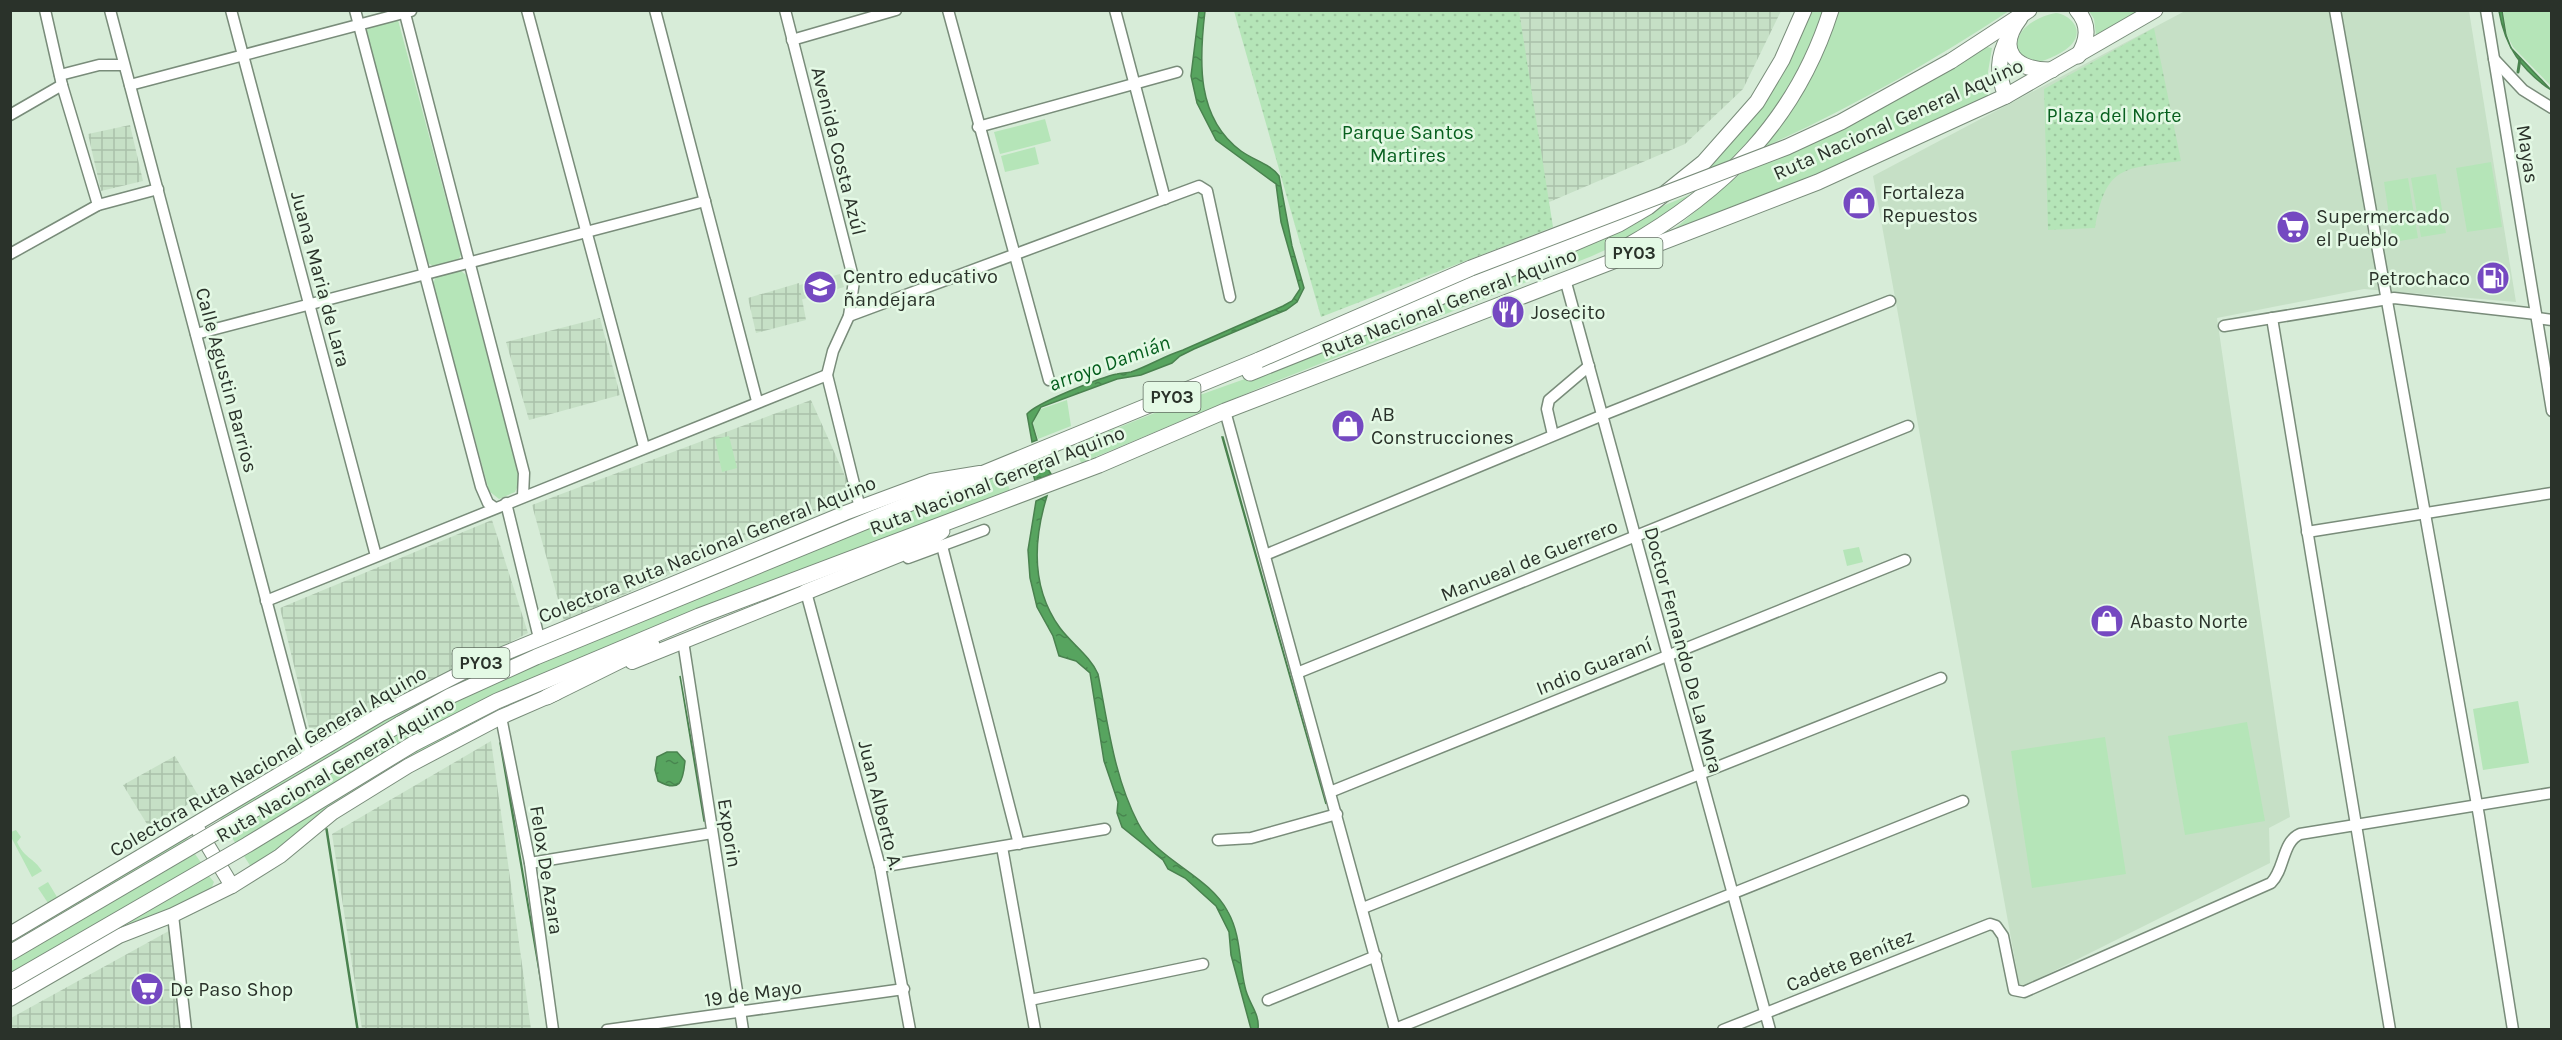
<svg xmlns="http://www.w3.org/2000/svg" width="2562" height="1040" viewBox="0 0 2562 1040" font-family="Karla,sans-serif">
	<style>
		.built { fill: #c6e0c6 }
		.industrial { fill: url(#industrial-grid) }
		.grass { fill: #b5e5b8 }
		.park { fill: url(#park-dots) }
		.water { fill: url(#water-ripples); stroke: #4a824f; stroke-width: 1.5 }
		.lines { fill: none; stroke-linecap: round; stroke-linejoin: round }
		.stream { stroke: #4a824f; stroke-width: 3 }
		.minor-casing { stroke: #798c7a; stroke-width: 13 }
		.major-casing { stroke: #798c7a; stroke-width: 16 }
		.highway-casing { stroke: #798c7a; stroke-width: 17 }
		.minor { stroke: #fff; stroke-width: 10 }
		.major { stroke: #fff; stroke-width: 14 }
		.highway { stroke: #fff; stroke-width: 15 }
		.highway-bridge-casing { stroke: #798c7a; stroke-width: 17; stroke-linecap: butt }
		.highway-bridge { stroke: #fff; stroke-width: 15 }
		.labels { text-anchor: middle; stroke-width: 5; stroke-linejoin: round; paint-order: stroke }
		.shield { fill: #e4f9e5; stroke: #626e62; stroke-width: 1.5 }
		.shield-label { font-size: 18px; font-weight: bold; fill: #2a322a }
		.park-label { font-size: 20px; fill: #08601f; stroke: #e4f9e5 }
		.street-label { font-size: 20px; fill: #2a322a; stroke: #e4f9e5 }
		.poi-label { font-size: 20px; fill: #2a322a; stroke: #e4f9e5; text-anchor: start }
		.water-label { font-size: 21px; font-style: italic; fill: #045e1d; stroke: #e4f9e5 }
	</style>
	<defs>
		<pattern id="industrial-grid" width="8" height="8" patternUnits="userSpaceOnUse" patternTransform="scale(1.5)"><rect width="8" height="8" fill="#c6e0c6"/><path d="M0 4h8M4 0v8" fill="none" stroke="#aac1aa"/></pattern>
		<pattern id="park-dots" width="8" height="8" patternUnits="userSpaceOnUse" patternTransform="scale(1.5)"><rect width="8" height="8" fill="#b5e5b8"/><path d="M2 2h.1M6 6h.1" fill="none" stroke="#9cc59e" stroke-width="1.8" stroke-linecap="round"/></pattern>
		<pattern id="water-ripples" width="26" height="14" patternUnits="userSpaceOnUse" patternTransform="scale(1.5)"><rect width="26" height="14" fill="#57a45f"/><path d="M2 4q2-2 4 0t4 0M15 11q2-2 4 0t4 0" fill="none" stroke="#48864f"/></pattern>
	</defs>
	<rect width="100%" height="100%" fill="#d7ecd8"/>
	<g class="built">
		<polygon points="2185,11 2469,11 2516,302 2364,289 2217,318 2290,817 2269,828 2270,863 2020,988 1873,176"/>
		<polygon points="840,274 844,287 800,300 796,286"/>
	</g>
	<g class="industrial">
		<polygon points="1514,11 1781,11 1743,89 1685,144 1547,203"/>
		<polygon points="130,125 143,181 101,191 88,134"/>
		<polygon points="799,283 806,320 756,333 748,298"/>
		<polygon points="600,318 620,395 529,420 506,342"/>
		<polygon points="811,400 853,494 564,621 532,505"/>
		<polygon points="492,520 528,633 313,744 280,608"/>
		<polygon points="491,741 531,1029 362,1029 332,834"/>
		<polygon points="175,756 199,797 150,829 123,785"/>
		<polygon points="176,927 180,1029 11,1030 11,1018"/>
	</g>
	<g class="grass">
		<polygon points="1810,11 1824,11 1798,72 1772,114 1734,159 1703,171"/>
		<path d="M1839 11H2009C1930 63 1849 109 1762 148L1820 57Z"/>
		<polygon points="2089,11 2139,11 2096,35 2094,19"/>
		<polygon points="2503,11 2551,11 2551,86 2513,47 2507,35"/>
		<path d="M2056 13C2071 15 2084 30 2072 44 2065 52 2048 60 2038 62L2019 54C2010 31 2037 16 2056 13Z"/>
		<polygon points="398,20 461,255 458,260 433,266 428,263 366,31 369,27"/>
		<polygon points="1987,47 1992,48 1988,72 1991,96 1848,163 1672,231 1740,174 1833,134 1908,94"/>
		<polygon points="1045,119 1051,141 1000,154 994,132"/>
		<polygon points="1035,147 1039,164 1005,172 1001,156"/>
		<polygon points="2491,162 2502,227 2467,232 2456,168"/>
		<polygon points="2436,174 2446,233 2421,237 2411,178"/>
		<polygon points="2408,178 2418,238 2393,242 2384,182"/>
		<polygon points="1706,188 1627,240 1592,256 1274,382 1081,463 1075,445 1197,396 1270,370"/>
		<polygon points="461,271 466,275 520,481 515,492 499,499 489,491 433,283 436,277"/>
		<polygon points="1067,400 1071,426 1038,439 1033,423 1038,410"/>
		<polygon points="729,436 737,468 722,472 715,439"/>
		<polygon points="1004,473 1010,491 496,695 236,844 229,833 372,747 491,683"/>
		<polygon points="1859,547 1863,562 1847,566 1843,550"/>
		<polygon points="729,570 486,670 449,688 222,821 218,815 397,710 448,684 682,585"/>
		<polygon points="554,685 455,734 251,867 244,856 452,730"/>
		<polygon points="2518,701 2529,763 2483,770 2473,709"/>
		<polygon points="2247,722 2265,821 2185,835 2168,736"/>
		<polygon points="2105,737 2126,874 2032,888 2011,751"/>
		<path d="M16 830 21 837 17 842C24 858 34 858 42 871L32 877 11 837V832Z"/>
		<polygon points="187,836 188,840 11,945 10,939"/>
		<polygon points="195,854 202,864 11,976 10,961"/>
		<polygon points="209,876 214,882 211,889 11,993 10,989"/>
		<polygon points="48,882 57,897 48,903 38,888"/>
	</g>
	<g class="park">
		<polygon points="1234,11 1519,11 1553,227 1321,317"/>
		<path d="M2154 28 2181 161C2124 169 2106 164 2095 228L2048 230 2044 89Z"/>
	</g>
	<g class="water">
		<path d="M1199 11H1205C1199 61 1196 118 1241 151 1253 160 1271 164 1279 176L1292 246 1304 288 1297 302 1286 310 1194 349 1180 356 1172 363 1141 375 1117 379 1041 407 1032 423 1037 440 1032 442 1027 414C1036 403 1102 377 1117 374 1121 373 1126 373 1131 372 1149 366 1164 356 1183 350L1283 306 1292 301 1300 289 1281 222 1276 184 1216 140 1197 103 1191 76Z"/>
		<path d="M2499 11H2502L2506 35 2511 48 2551 90C2521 70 2505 46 2499 11Z"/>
		<polygon points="1222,437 1223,437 1326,804"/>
		<polygon points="1043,461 1051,474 1035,481 1031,465"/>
		<path d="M1047 496C1033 541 1031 588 1060 628 1072 644 1090 656 1098 674 1108 724 1114 777 1138 823 1157 861 1208 874 1228 912 1241 935 1239 962 1245 987 1248 1003 1260 1013 1258 1029H1251L1231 955 1229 932 1216 906 1185 878 1168 869 1163 860 1122 827 1117 813 1118 802 1104 761 1090 673 1076 661 1059 656 1053 636 1037 607 1030 578 1028 550 1036 501Z"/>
		<polygon points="680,676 705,821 704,821"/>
		<polygon points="501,742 549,1029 500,743"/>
		<path d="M667 752H677L685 761C683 782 680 793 658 781L655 770 657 757Z"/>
		<polygon points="326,829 327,829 358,1029 357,1029"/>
	</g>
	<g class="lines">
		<polyline class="stream" points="2518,72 2520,59"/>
		<g class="minor-casing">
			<g id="minor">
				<polyline points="45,10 62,85 98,205"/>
				<polyline points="110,10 308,758"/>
				<polyline points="231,10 376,556"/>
				<polyline points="355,10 481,487 488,503 495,508"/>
				<polyline points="404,10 524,473 523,496"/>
				<polyline points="527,10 644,447"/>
				<polyline points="655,10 757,401"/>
				<polyline points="785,10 854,281 849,316 833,351 827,375 860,508"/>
				<polyline points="948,10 1049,380"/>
				<polyline points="1115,10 1165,199"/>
				<polyline points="2335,10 2479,816 2513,1030"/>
				<polyline points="2486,10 2552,411"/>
				<polyline points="792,40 896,10"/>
				<polyline points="2494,59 2523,90 2552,108"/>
				<polyline points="60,75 99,65 124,65"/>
				<polyline points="130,85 411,11"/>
				<polyline points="10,115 62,85"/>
				<polyline points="978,127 1177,72"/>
				<polyline points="10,254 98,205 158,189"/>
				<polyline points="1565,279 1770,1030"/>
				<polyline points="849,316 1199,186 1207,191 1230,297"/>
				<polyline points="2272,318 2390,1030"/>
				<polyline points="2537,318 2552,320"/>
				<polyline points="2224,326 2394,298 2536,314"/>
				<polyline points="196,334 705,201"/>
				<polyline points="1225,411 1395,1030"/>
				<polyline points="1553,435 1547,409 1549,400 1589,366"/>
				<polyline points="506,503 539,638"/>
				<polyline points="2307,532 2552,493"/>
				<polyline points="942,546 1019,844"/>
				<polyline points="1265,555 1603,415 1890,301"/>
				<polyline points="908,558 984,530"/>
				<polyline points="806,592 880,867 910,1030"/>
				<polyline points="266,601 827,375"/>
				<polyline points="683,641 743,1030"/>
				<polyline points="1297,673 1908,426"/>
				<polyline points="501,717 530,863 553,1030"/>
				<polyline points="1330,792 1905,560"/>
				<polyline points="1218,840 1251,838 1337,814"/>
				<polyline points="1002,847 1035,1030"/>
				<polyline points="530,863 712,833"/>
				<polyline points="880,867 1105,829"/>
				<polyline points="1363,908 1941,678"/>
				<polyline points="173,915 186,1030"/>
				<polyline points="1030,1000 1203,964"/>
				<polyline points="1268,1000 1376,956"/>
				<polyline points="1395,1029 1963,801"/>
				<polyline points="607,1030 904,989"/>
				<path d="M1723 1030 1990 924 1996 926 2003 936 2014 990 2024 992 2271 883C2285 869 2282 842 2300 834L2552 793"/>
			</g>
		</g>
		<g class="major-casing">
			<g id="major">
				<polyline points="632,662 806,592"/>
				<polyline points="199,831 232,886"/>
				<polyline points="10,934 381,714 481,663 845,513 931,481 980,473"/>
				<polyline points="10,999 119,936 173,915 232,886 280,856 332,813 408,766 501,717 556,693"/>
			</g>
		</g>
		<g class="highway-casing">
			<g id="highway">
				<path d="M2077 10C2090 25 2088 40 2078 56"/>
				<path d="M2020 18C1995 51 2016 71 2052 70"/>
				<polyline points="1951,61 2029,10"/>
				<path d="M2006 96C1997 74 1997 57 2009 36"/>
				<path d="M1624 248C1723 192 1796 121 1831 10"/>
				<polyline points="1250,373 1558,250 1619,224 1648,207 1704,162 1757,102 1782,60 1804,10"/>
				<polyline points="806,592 920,546 942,531"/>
				<polyline points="547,697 652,645"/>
				<polyline points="400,724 450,696 536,657 1259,360"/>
				<polyline points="413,744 497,701 699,616 1099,465 1225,411 1818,182 2006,96 2155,10"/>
			</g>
		</g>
		<use href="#minor" class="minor"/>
		<use href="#major" class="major"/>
		<use href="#highway" class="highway"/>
		<g class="highway-bridge-casing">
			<g id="highway-bridge">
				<polyline points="1259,360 1471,268 1787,147 1841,122 1951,61"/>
				<polyline points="10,953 400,724"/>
				<polyline points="10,982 247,845 413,744"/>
			</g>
		</g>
		<use href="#highway-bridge" class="highway-bridge"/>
	</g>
	<defs>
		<g id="shop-disc" transform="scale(1.725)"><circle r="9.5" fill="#7549c1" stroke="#e4f9e5"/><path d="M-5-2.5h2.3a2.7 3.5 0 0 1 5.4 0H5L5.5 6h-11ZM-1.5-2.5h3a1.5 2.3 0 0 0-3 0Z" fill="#fff"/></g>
		<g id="supermarket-disc" transform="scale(1.725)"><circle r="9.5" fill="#7549c1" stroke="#e4f9e5"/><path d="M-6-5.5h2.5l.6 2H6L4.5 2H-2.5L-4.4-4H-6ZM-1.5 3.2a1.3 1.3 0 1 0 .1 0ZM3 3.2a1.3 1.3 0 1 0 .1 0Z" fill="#fff"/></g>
		<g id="fuel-disc" transform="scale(1.725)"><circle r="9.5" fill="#7549c1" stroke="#e4f9e5"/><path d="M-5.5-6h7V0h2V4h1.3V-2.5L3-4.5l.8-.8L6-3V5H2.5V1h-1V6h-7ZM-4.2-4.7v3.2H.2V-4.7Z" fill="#fff"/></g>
		<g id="school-disc" transform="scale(1.725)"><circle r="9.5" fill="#7549c1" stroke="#e4f9e5"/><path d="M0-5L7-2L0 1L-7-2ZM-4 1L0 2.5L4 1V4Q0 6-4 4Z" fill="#fff"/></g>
		<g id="restaurant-disc" transform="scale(1.725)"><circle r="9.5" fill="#7549c1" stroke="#e4f9e5"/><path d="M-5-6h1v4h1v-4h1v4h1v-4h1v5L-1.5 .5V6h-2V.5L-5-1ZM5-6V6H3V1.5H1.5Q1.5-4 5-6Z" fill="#fff"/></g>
	</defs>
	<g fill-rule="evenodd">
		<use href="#shop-disc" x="1859" y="203"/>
		<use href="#supermarket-disc" x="2293" y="227"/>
		<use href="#fuel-disc" x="2493" y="278"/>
		<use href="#school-disc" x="820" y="287"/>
		<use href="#restaurant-disc" x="1508" y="312"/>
		<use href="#shop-disc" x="1348" y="426"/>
		<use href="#shop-disc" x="2107" y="621"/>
		<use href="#supermarket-disc" x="147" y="989"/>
	</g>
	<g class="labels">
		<g class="shield">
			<rect x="1605.5" y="238" width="57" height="30" rx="4.5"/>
			<rect x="1143.5" y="382" width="57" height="30" rx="4.5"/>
			<rect x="452.5" y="648" width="57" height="30" rx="4.5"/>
		</g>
		<g class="shield-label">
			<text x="1634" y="259">PY03</text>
			<text x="1172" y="403">PY03</text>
			<text x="481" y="669">PY03</text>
		</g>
		<g class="park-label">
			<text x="2114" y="122">Plaza del Norte</text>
			<text x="1408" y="139">Parque Santos<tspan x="1408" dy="23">Martires</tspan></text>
		</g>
		<g class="street-label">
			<text transform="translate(1898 119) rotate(-24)" y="7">Ruta Nacional General Aquino</text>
			<text transform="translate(839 151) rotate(76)" y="7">Avenida Costa Azúl</text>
			<text transform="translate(2528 154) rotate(81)" y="7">Mayas</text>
			<text transform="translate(321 279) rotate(75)" y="7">Juana Maria de Lara</text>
			<text transform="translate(1449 302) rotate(-21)" y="7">Ruta Nacional General Aquino</text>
			<text transform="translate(227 380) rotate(75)" y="7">Calle Agustin Barrios</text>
			<text transform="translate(997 480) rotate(-21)" y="7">Ruta Nacional General Aquino</text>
			<text transform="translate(707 549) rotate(-22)" y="7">Colectora Ruta Nacional General Aquino</text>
			<text transform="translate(1529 560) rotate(-22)" y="7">Manueal de Guerrero</text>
			<text transform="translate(1684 650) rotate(75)" y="7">Doctor Fernando De La Mora</text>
			<text transform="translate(1594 666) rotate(-22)" y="7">Indio Guaraní</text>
			<text transform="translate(268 761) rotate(-30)" y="7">Colectora Ruta Nacional General Aquino</text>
			<text transform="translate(335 769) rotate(-30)" y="7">Ruta Nacional General Aquino</text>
			<text transform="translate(881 805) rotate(76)" y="7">Juan Alberto A.</text>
			<text transform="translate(730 833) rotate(81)" y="7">Exporin</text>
			<text transform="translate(547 870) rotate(81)" y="7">Felox De Azara</text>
			<text transform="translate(1850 960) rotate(-22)" y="7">Cadete Benítez</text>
			<text transform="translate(753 993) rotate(-8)" y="7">19 de Mayo</text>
		</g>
		<g class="poi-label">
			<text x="1882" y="199">Fortaleza<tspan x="1882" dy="23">Repuestos</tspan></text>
			<text x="2316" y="223">Supermercado<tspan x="2316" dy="23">el Pueblo</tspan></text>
			<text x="843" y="283">Centro educativo<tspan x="843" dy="23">ñandejara</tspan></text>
			<text x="2470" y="285" text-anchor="end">Petrochaco</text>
			<text x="1531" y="319">Josecito</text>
			<text x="1371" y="421">AB<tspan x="1371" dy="23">Construcciones</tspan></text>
			<text x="2130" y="628">Abasto Norte</text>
			<text x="170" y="996">De Paso Shop</text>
		</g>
		<g class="water-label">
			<text transform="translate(1109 363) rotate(-20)" y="7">arroyo Damián</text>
		</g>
	</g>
	<rect width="2562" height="1040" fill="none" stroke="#2a322a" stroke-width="24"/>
</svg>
